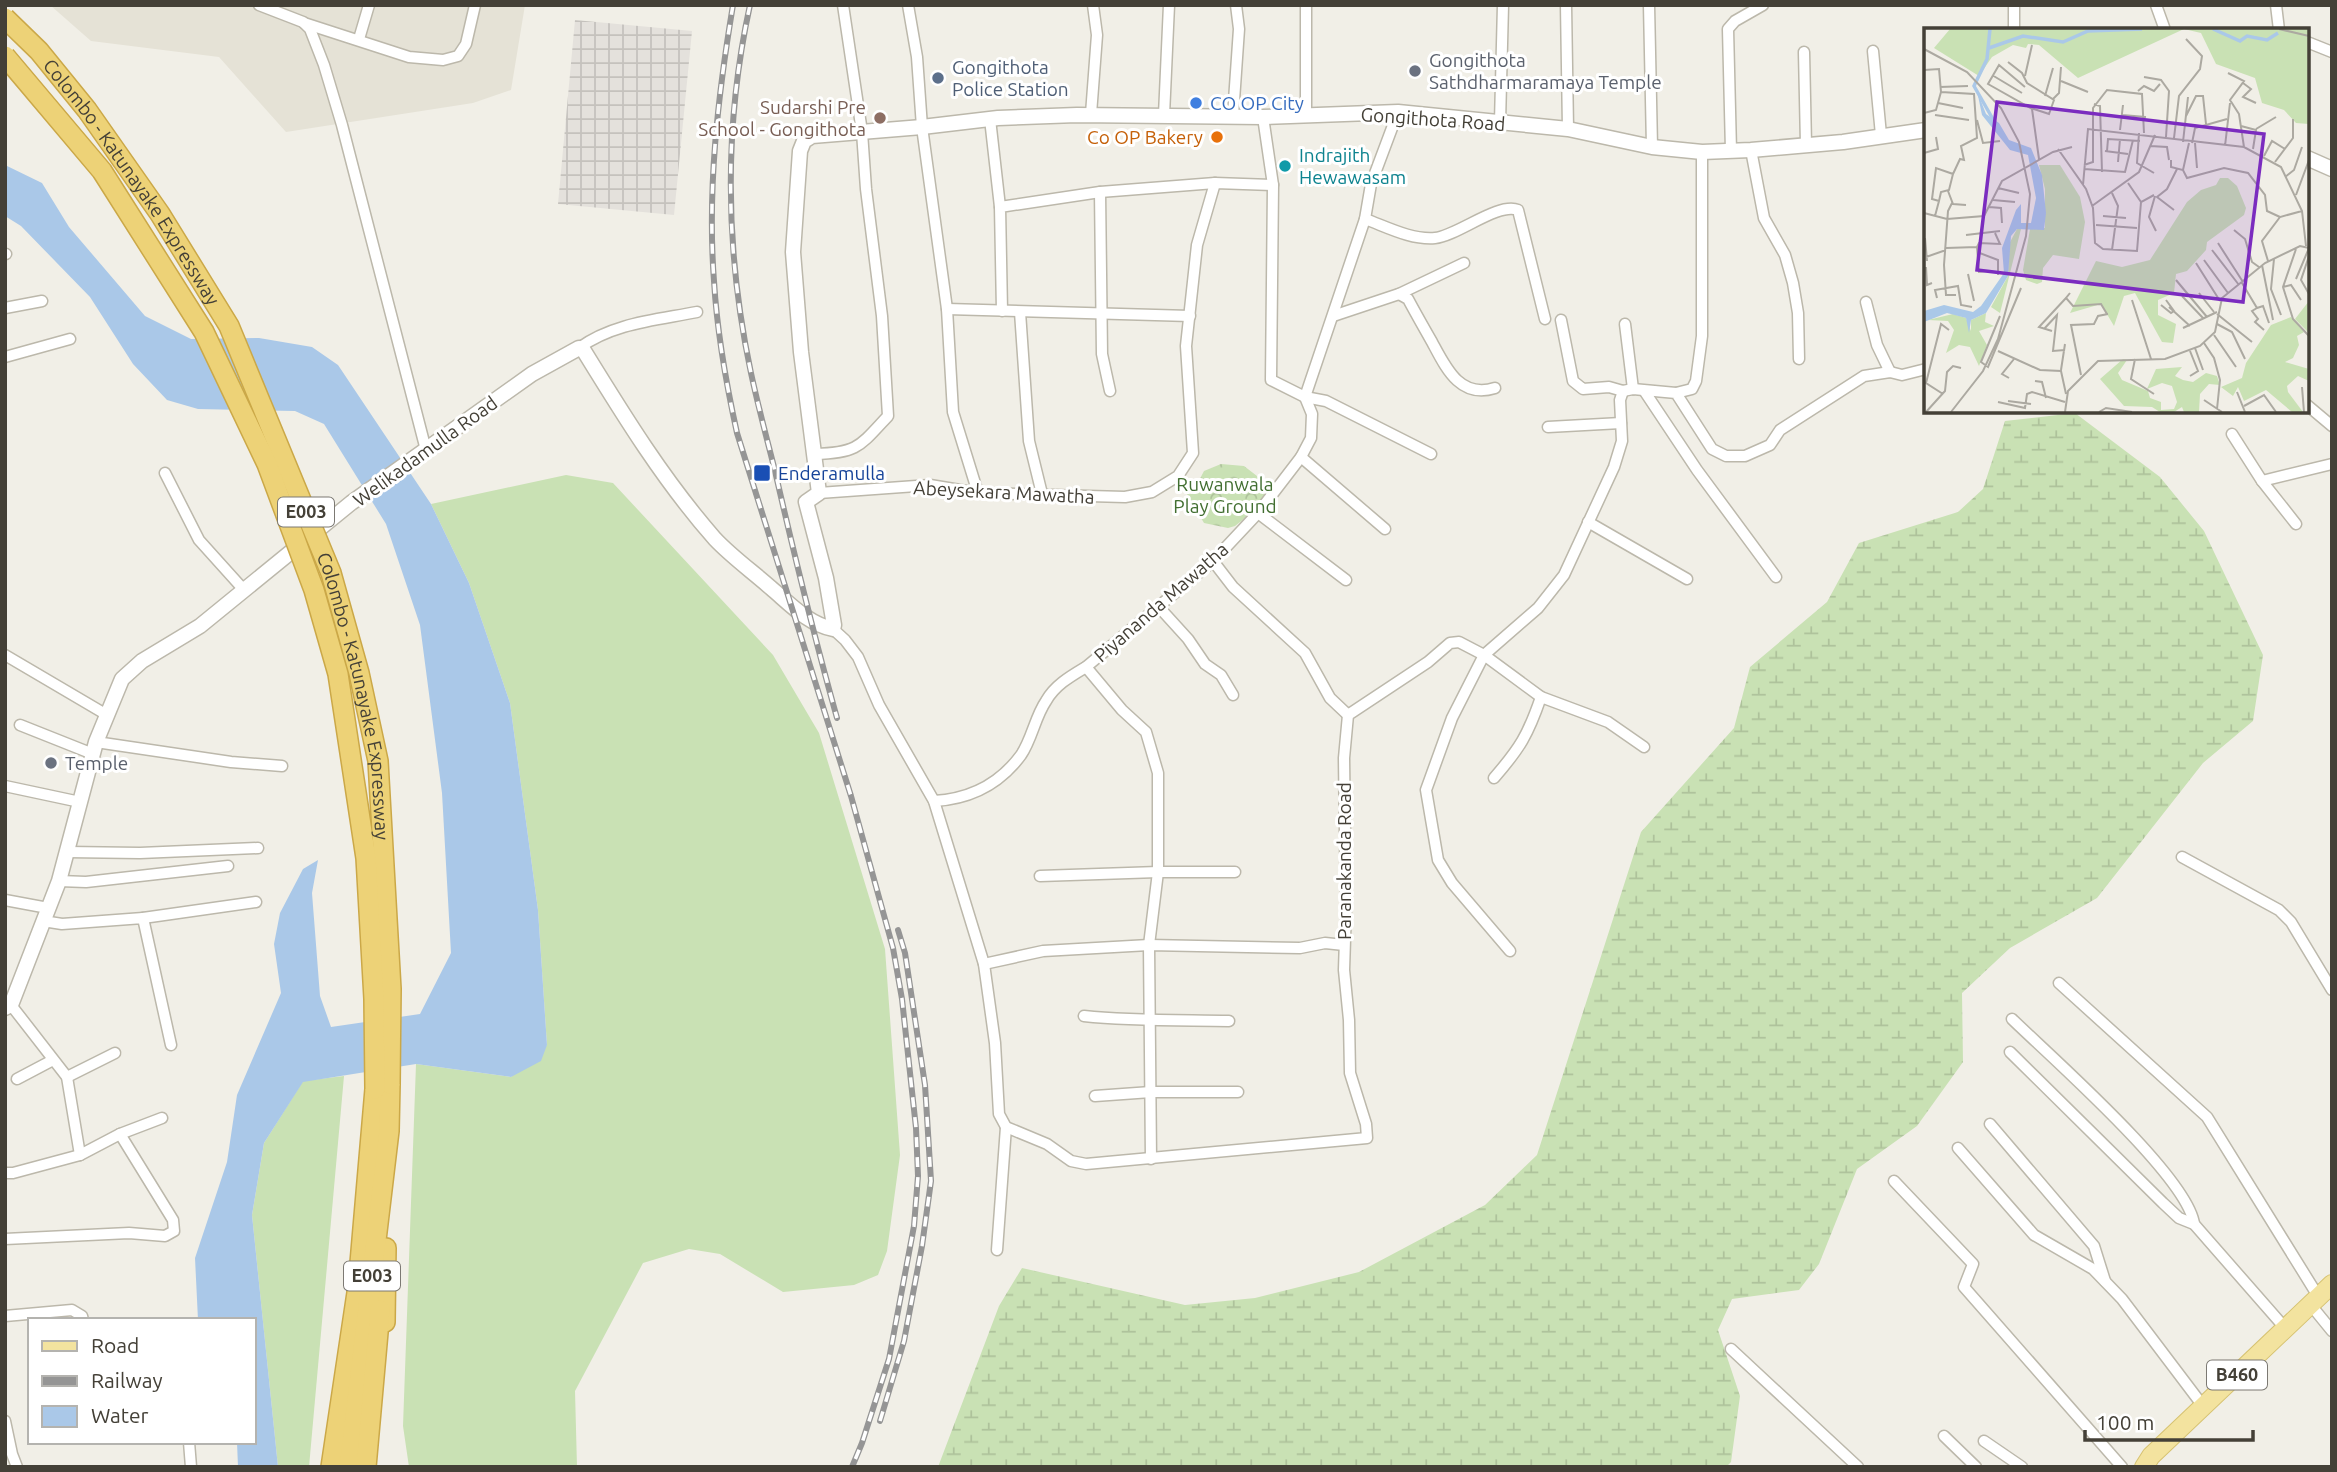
<svg xmlns="http://www.w3.org/2000/svg" width="2337" height="1472" viewBox="0 0 2337 1472" font-family="Ubuntu,sans-serif">
	<style>
		.residential { fill: #e5e2d6 }
		.industrial { fill: url(#industrial-grid) }
		.grass { fill: #c9e1b4 }
		.forest { fill: url(#forest-crowns) }
		.wetland { fill: url(#wetland-marsh) }
		.water { fill: #aac8e8 }
		.lines { fill: none; stroke-linecap: round; stroke-linejoin: round }
		.minor-casing { stroke: #bcb8ab; stroke-width: 13 }
		.tertiary-casing { stroke: #bcb8ab; stroke-width: 17 }
		.primary-casing { stroke: #d6c271; stroke-width: 20 }
		.motorway-casing { stroke: #cba848; stroke-width: 22 }
		.minor { stroke: #fff; stroke-width: 10 }
		.tertiary { stroke: #fff; stroke-width: 14 }
		.primary { stroke: #f3e39f; stroke-width: 18 }
		.motorway { stroke: #edd277; stroke-width: 19 }
		.rail-casing { stroke: #959595; stroke-width: 6 }
		.rail { stroke: #fff; stroke-width: 3.5; stroke-dasharray: 10; stroke-linecap: butt }
		.motorway-bridge-casing { stroke: #cba848; stroke-width: 22; stroke-linecap: butt }
		.motorway-bridge { stroke: #edd277; stroke-width: 19 }
		.worship-dot { fill: #6b7280; stroke: #fff; stroke-width: 2.5 }
		.service-dot { fill: #5c6f8a; stroke: #fff; stroke-width: 2.5 }
		.shop-dot { fill: #3f7fe0; stroke: #fff; stroke-width: 2.5 }
		.education-dot { fill: #8d6e63; stroke: #fff; stroke-width: 2.5 }
		.food-dot { fill: #e8710a; stroke: #fff; stroke-width: 2.5 }
		.culture-dot { fill: #0f9aa8; stroke: #fff; stroke-width: 2.5 }
		.transit-dot { fill: #1a4fb4; stroke: #fff; stroke-width: 2.5 }
		.labels { text-anchor: middle; stroke-width: 6; stroke-linejoin: round; paint-order: stroke }
		.shield { fill: #fff; stroke: #7c7973; stroke-width: 2 }
		.shield-label { font-size: 18px; font-weight: bold; fill: #444037 }
		.worship-label { font-size: 19px; fill: #5b616d; stroke: #fff; text-anchor: start }
		.service-label { font-size: 19px; fill: #4e5e75; stroke: #fff; text-anchor: start }
		.shop-label { font-size: 19px; fill: #366cbe; stroke: #fff; text-anchor: start }
		.education-label { font-size: 19px; fill: #785e54; stroke: #fff; text-anchor: end }
		.street-label { font-size: 19px; fill: #444037; stroke: #fff }
		.food-label { font-size: 19px; fill: #c56008; stroke: #fff; text-anchor: end }
		.culture-label { font-size: 19px; fill: #0d838f; stroke: #fff; text-anchor: start }
		.transit-label { font-size: 19px; fill: #164399; stroke: #fff; text-anchor: start }
		.park-label { font-size: 19px; fill: #426f31; stroke: #fff }
		.inset-river { fill: none; stroke: #aac8e8; stroke-width: 3.5 }
		.inset-road { fill: none; stroke: #aca9a1; stroke-width: 2 }
		.view { fill: #7b2cbf; fill-opacity: 0.15; stroke: #7b2cbf; stroke-width: 3.5 }
		.inset-edge { fill: none; stroke: #444037; stroke-width: 3.5 }
	</style>
	<defs>
		<pattern id="industrial-grid" width="8" height="8" patternUnits="userSpaceOnUse" patternTransform="scale(1.75)"><rect width="8" height="8" fill="#e4e1dc"/><path d="M0 4h8M4 0v8" fill="none" stroke="#c5c2bd"/></pattern>
		<pattern id="forest-crowns" width="20" height="18" patternUnits="userSpaceOnUse" patternTransform="scale(1.75)"><rect width="20" height="18" fill="#c9e1b4"/><path d="M2 6a3 3 0 1 1 6 0M12 15a3 3 0 1 1 6 0" fill="none" stroke="#aec29b"/></pattern>
		<pattern id="wetland-marsh" width="20" height="14" patternUnits="userSpaceOnUse" patternTransform="scale(1.75)"><rect width="20" height="14" fill="#c9e1b4"/><path d="M1 5h8M5 5V1M11 12h8M15 12V8" fill="none" stroke="#aec29b"/></pattern>
	</defs>
	<rect width="100%" height="100%" fill="#f1efe7"/>
	<polygon class="residential" points="50,5 525,5 511,90 473,103 286,132 219,57 91,41"/>
	<polygon class="industrial" points="575,20 692,31 674,215 558,204"/>
	<g class="grass">
		<polygon points="566,475 613,483 773,655 819,733 885,949 900,1155 887,1251 878,1275 854,1285 783,1292 720,1254 689,1249 643,1263 575,1391 577,1467 409,1467 403,1426 416,1064 511,1077 547,1045 538,910 510,703 469,583 431,504"/>
		<polygon points="344,1076 309,1467 278,1467 252,1215 264,1143 303,1081"/>
	</g>
	<polygon class="forest" points="1221,464 1244,466 1257,476 1264,486 1264,496 1259,507 1235,526 1228,528 1204,523 1187,494 1192,494 1204,471"/>
	<polygon class="wetland" points="2075,413 2160,477 2204,531 2263,655 2253,721 2203,763 2097,898 2010,948 1962,993 1963,1062 1917,1126 1857,1169 1819,1264 1799,1290 1732,1299 1718,1330 1740,1396 1731,1462 1726,1467 938,1467 999,1306 1022,1268 1185,1305 1255,1298 1359,1272 1485,1205 1537,1155 1641,832 1734,728 1750,667 1827,602 1859,543 1958,512 1983,489 2005,421"/>
	<polygon class="water" points="5,165 42,183 69,227 145,316 191,339 259,338 312,347 338,365 431,504 469,583 510,703 538,910 547,1045 541,1061 511,1077 416,1064 303,1082 264,1143 252,1215 278,1467 238,1467 237,1442 254,1442 254,1320 198,1320 195,1258 227,1162 237,1095 281,993 274,944 280,913 303,869 318,860 312,893 320,996 331,1027 420,1014 451,953 442,793 420,625 386,524 324,424 295,411 198,409 167,400 133,364 90,297 21,226 5,216"/>
	<g class="lines">
		<g class="minor-casing">
			<g id="minor">
				<polyline points="259,5 303,22 310,29 324,65 342,125 426,450"/>
				<polyline points="908,5 917,57 922,127 947,309 953,412 978,493"/>
				<polyline points="1566,5 1568,129"/>
				<polyline points="1649,5 1652,147"/>
				<polyline points="2156,5 2165,30"/>
				<polyline points="2276,5 2279,30"/>
				<polyline points="304,23 409,57 443,60 458,56 466,44 475,5"/>
				<polyline points="2014,30 2014,5"/>
				<polyline points="359,39 369,5"/>
				<polyline points="2307,42 2332,52"/>
				<polyline points="1873,51 1881,135"/>
				<polyline points="1804,52 1806,145"/>
				<polyline points="1091,114 1097,35 1093,5"/>
				<polyline points="1306,114 1306,5"/>
				<polyline points="1164,115 1169,5"/>
				<polyline points="1233,115 1239,29 1236,5"/>
				<polyline points="1263,117 1273,185 1271,380 1305,397 1326,401 1431,454"/>
				<polyline points="990,119 1000,207"/>
				<polyline points="1500,122 1503,5"/>
				<polyline points="1751,150 1764,218 1785,255 1793,283 1798,313 1799,359"/>
				<polyline points="1731,151 1728,29 1735,21 1763,5"/>
				<polyline points="1100,192 1102,354 1110,391"/>
				<path d="M1365 219C1387 227 1411 240 1435 238 1457 236 1498 202 1518 210L1545 319"/>
				<polyline points="5,254 6,254"/>
				<path d="M1399 294 1408 299C1416 314 1424 328 1432 342 1446 368 1460 399 1495 388"/>
				<polyline points="1866,302 1877,345 1890,372"/>
				<polyline points="5,308 42,301"/>
				<polyline points="947,309 1190,316"/>
				<polyline points="1002,311 1000,207 1100,192 1215,183 1273,185"/>
				<polyline points="1020,312 1029,441 1042,494"/>
				<polyline points="1333,316 1399,294 1464,263"/>
				<polyline points="1561,320 1573,381 1583,389 1609,387 1623,391 1633,389 1676,393 1712,449 1726,456 1745,456 1770,445 1780,430 1864,376 1890,372 1902,375 1926,369"/>
				<polyline points="1625,324 1633,389"/>
				<path d="M579 348C613 323 657 320 697 312"/>
				<polyline points="5,357 70,339"/>
				<polyline points="1623,391 1620,400 1622,441 1614,467 1564,575 1538,608 1484,655 1541,697 1608,722 1644,747"/>
				<polyline points="1645,392 1697,470 1776,577"/>
				<polyline points="1676,393 1692,389 1696,381 1702,336 1702,152"/>
				<polyline points="2307,405 2332,426"/>
				<polyline points="1548,427 1621,423"/>
				<polyline points="2232,434 2262,481 2296,524"/>
				<path d="M815 454C858 453 860 446 888 416L882 316 866 189 862 132 843 5"/>
				<polyline points="1301,457 1385,529"/>
				<polyline points="165,473 199,540 244,590"/>
				<polyline points="2262,481 2332,464"/>
				<polyline points="819,493 930,485 978,493 1125,497 1152,492 1178,476 1193,453 1186,346 1197,245 1215,183"/>
				<polyline points="1258,513 1346,580"/>
				<polyline points="1588,522 1687,579"/>
				<polyline points="1213,561 1233,587 1305,653 1330,698 1348,715"/>
				<polyline points="1158,606 1188,639 1205,664 1221,675 1233,695"/>
				<polyline points="833,629 845,640 858,657 879,705 934,801 984,964 995,1043 999,1114 1006,1127 1047,1144 1071,1161 1086,1164 1367,1138 1366,1124 1350,1073 1349,1020 1344,970 1346,908 1344,758 1348,715 1428,662 1450,643 1459,642 1484,655 1452,718 1426,790 1438,860 1452,883 1510,951"/>
				<polyline points="5,655 107,715"/>
				<polyline points="1086,667 1122,710 1146,732 1158,773 1158,872 1149,945 1151,1159"/>
				<polyline points="20,725 93,754"/>
				<polyline points="96,742 231,762 282,766"/>
				<path d="M1494 778C1520 748 1528 735 1541 697"/>
				<polyline points="5,786 80,802"/>
				<path d="M934 801C970 799 999 785 1021 755 1032 739 1035 717 1046 701 1055 685 1071 676 1086 667L1213 561 1258 513 1301 457 1311 438 1312 414 1305 397 1365 219 1371 184 1398 112"/>
				<polyline points="67,852 140,853 258,848"/>
				<polyline points="2182,857 2279,910 2291,922 2332,990"/>
				<polyline points="1040,876 1158,872 1235,872"/>
				<polyline points="59,881 86,882 228,866"/>
				<polyline points="5,900 48,908"/>
				<polyline points="143,918 256,902"/>
				<polyline points="43,921 62,924 143,918 171,1045"/>
				<polyline points="984,964 1043,951 1149,945 1300,948 1325,943 1344,945"/>
				<polyline points="2059,983 2207,1117 2318,1296"/>
				<polyline points="11,1005 67,1077 80,1155"/>
				<path d="M1084 1016C1132 1021 1180 1020 1229 1021"/>
				<path d="M2012 1019C2051 1057 2188 1177 2194 1224"/>
				<polyline points="2010,1052 2163,1203 2179,1218 2194,1224 2285,1328"/>
				<polyline points="67,1077 115,1053"/>
				<polyline points="17,1079 53,1060"/>
				<polyline points="1095,1096 1151,1092 1238,1092"/>
				<polyline points="1990,1124 2094,1246 2105,1281"/>
				<polyline points="1958,1148 2034,1235 2093,1269 2122,1299 2203,1406"/>
				<polyline points="5,1173 13,1173 80,1155 120,1134 162,1118"/>
				<polyline points="1894,1181 1973,1264 1964,1287 2122,1467"/>
				<polyline points="5,1239 129,1233 165,1236 174,1231 173,1220 120,1134"/>
				<polyline points="997,1250 1006,1127"/>
				<polyline points="2310,1304 2332,1331"/>
				<polyline points="5,1316 72,1310 82,1316 83,1320"/>
				<polyline points="1731,1349 1858,1467"/>
				<polyline points="5,1421 12,1454 17,1467"/>
				<polyline points="1944,1436 1976,1467"/>
				<polyline points="1984,1441 2022,1467"/>
				<polyline points="189,1442 191,1467"/>
			</g>
		</g>
		<g class="tertiary-casing">
			<g id="tertiary">
				<polyline points="2307,158 2332,169"/>
				<path d="M5 1008 11 1005 59 881 96 742 122 679 142 661 200 626 351 503 532 374 579 348 584 351C624 416 664 481 715 539 732 557 753 572 771 588 790 604 808 624 833 629L834 625 826 578 806 502 819 493 801 352 793 252 800 151 804 141 812 136 922 127 998 118 1077 115 1263 117 1398 112 1568 129 1652 147 1702 152 1751 150 1843 142 1926 130"/>
			</g>
		</g>
		<g class="primary-casing">
			<polyline id="primary" points="2144,1467 2151,1456 2332,1284"/>
		</g>
		<g class="motorway-casing">
			<g id="motorway">
				<polyline points="385,1322 386,1248"/>
				<polyline points="331,1467 358,1286 375,1089"/>
				<polyline points="349,1467 389,1131 390,1084"/>
				<polyline points="366,1467 380,1310"/>
			</g>
		</g>
		<use href="#minor" class="minor"/>
		<use href="#tertiary" class="tertiary"/>
		<use href="#primary" class="primary"/>
		<use href="#motorway" class="motorway"/>
		<g class="rail-casing">
			<g id="rail">
				<path d="M733 5C718 95 707 189 714 281 717 332 726 383 737 433L851 796 893 948 902 999 916 1128 918 1176 914 1226 889 1359 862 1443 852 1467"/>
				<path d="M750 5C723 129 725 250 751 373 758 406 767 439 775 471 794 554 814 636 837 718"/>
				<polyline points="880,1421 904,1341 922,1246 931,1181 925,1085 905,953 898,930"/>
			</g>
		</g>
		<use href="#rail" class="rail"/>
		<g class="motorway-bridge-casing">
			<g id="motorway-bridge">
				<path id="s1" d="M5 18 39 51 87 110 160 214 229 326 331 573 359 673 378 761 391 989 390 1084"/>
				<polyline points="5,56 102,171 204,332 267,464 314,590 338,674 366,858 374,999 375,1089"/>
			</g>
		</g>
		<use href="#motorway-bridge" class="motorway-bridge"/>
	</g>
	<g class="worship-dot">
		<circle cx="1415" cy="71" r="7"/>
		<circle cx="51" cy="763" r="7"/>
	</g>
	<circle class="service-dot" cx="938" cy="78" r="7"/>
	<circle class="shop-dot" cx="1196" cy="103" r="7"/>
	<circle class="education-dot" cx="880" cy="118" r="7"/>
	<circle class="food-dot" cx="1217" cy="137" r="7"/>
	<circle class="culture-dot" cx="1285" cy="166" r="7"/>
	<rect class="transit-dot" x="753" y="464" width="18" height="18" rx="3.5"/>
	<g class="labels">
		<g class="shield">
			<rect x="278" y="497.5" width="56" height="29" rx="5"/>
			<rect x="344" y="1261.5" width="56" height="29" rx="5"/>
			<rect x="2207" y="1360.5" width="60" height="29" rx="5"/>
		</g>
		<g class="shield-label">
			<text x="306" y="518">E003</text>
			<text x="372" y="1282">E003</text>
			<text x="2237" y="1381">B460</text>
		</g>
		<g class="worship-label">
			<text x="1429" y="67">Gongithota<tspan x="1429" dy="22">Sathdharmaramaya Temple</tspan></text>
			<text x="65" y="770">Temple</text>
		</g>
		<g class="service-label">
			<text x="952" y="74">Gongithota<tspan x="952" dy="22">Police Station</tspan></text>
		</g>
		<g class="shop-label">
			<text x="1210" y="110">CO OP City</text>
		</g>
		<g class="education-label">
			<text x="866" y="114">Sudarshi Pre<tspan x="866" dy="22">School - Gongithota</tspan></text>
		</g>
		<g class="street-label">
			<text transform="translate(1433 119) rotate(4)" y="7">Gongithota Road</text>
			<text dy="7" stroke="none"><textPath href="#s1" startOffset="208">Colombo - Katunayake Expressway</textPath></text>
			<text transform="translate(425 451) rotate(-36)" y="7">Welikadamulla Road</text>
			<text transform="translate(1004 492) rotate(3)" y="7">Abeysekara Mawatha</text>
			<text transform="translate(1161 602) rotate(-41)" y="7">Piyananda Mawatha</text>
			<text dy="7" stroke="none"><textPath href="#s1" startOffset="775">Colombo - Katunayake Expressway</textPath></text>
			<text transform="translate(1344 861) rotate(-90)" y="7">Paranakanda Road</text>
		</g>
		<g class="food-label">
			<text x="1203" y="144">Co OP Bakery</text>
		</g>
		<g class="culture-label">
			<text x="1299" y="162">Indrajith<tspan x="1299" dy="22">Hewawasam</tspan></text>
		</g>
		<g class="transit-label">
			<text x="778" y="480">Enderamulla</text>
		</g>
		<g class="park-label">
			<text x="1225" y="491">Ruwanwala<tspan x="1225" dy="22">Play Ground</tspan></text>
		</g>
	</g>
	<g transform="translate(1924 28)">
		<rect width="385" height="385" fill="#f1efe7"/>
		<path d="M26 1H385V96L372 95 360 82 338 75 331 50 292 36 277 5 260 1 154 50 115 17 104 16 102 20 89 17 68 29 55 48 10 20ZM115 137H136L156 169 161 194 155 231 129 227 119 240 118 254 113 256 102 252 99 242 106 201 121 200V161ZM93 201H97L76 285 67 279 84 248 85 216ZM62 285 61 294 70 298 55 303 63 317 55 338 46 319 35 317 22 325 30 302 24 293 4 292 29 286 42 290 47 303V292Z" fill="#c9e1b4"/>
		<path d="M296 150H304L313 158 322 180 320 187 283 214 282 222 263 243 252 246 250 265 234 272V287L252 296 249 315 238 314 211 265 200 268 190 298 177 276 146 285 172 233 198 239 226 232 263 174 277 162 292 157ZM385 273V305L371 291ZM367 289 380 304 373 308 375 317 369 330 361 334 385 341V353L374 348 363 358 364 364 379 384H368L342 362 320 373 314 359 309 368 297 359 318 350 322 335 347 297ZM199 331 203 332 194 345 198 352 224 363 226 370 237 374V382L250 381 253 374 248 358 238 355 223 361 232 341 258 339 251 348 259 352 269 354 282 345 293 348 296 357 285 356 276 366 275 384H260L258 379 250 384H236L228 379 200 378 176 351Z" fill="#c9e1b4"/>
		<path d="M53 63 62 86 75 95 85 112 107 120 118 147 122 185 120 202 93 201 87 208 84 248 62 285 47 292 45 305 42 290 23 285 0 294V283L20 277 49 284 57 278 80 245 78 220 92 182 97 176V195H107L112 170 104 127 86 122 58 87Z" fill="#aac8e8"/>
		<path class="inset-river" d="M66 1 63 31 50 58 70 93M289 1 316 13 323 8 343 12 354 5M65 20 99 8 139 14 164 3 218 1"/>
		<path class="inset-road" d="M355 1 385 8M0 21 43 44 77 80 95 114 106 166 102 208 74 311 59 343 27 384M84 34 98 45 103 55 130 72 125 86 107 80M0 42 15 41 17 64 12 82 0 85M304 45 320 53 306 72 315 86 320 119M68 47 98 65M101 48 108 17M220 49 237 52 245 63 242 109M137 53 164 64M319 55 327 61 319 69 332 75M16 59 44 58M101 59 75 37 64 56 108 81 115 131M214 63 220 58 230 63 236 56M17 64 50 66 53 110 37 118 40 132 36 131 29 146M121 68 129 40M129 71 135 65 137 39M14 75 39 80M170 76 176 78 178 144M11 87 45 92M198 87 222 89M262 88 272 68H279L282 96M53 92 59 115 76 113M317 98 332 102 329 121M332 101 352 89M196 102 199 77M215 105 213 135 230 145M250 110 255 68 276 41 278 28 262 11M259 114 264 69M268 115 271 100 303 91M271 115 273 140M226 118 243 119 245 132M301 118 306 75M134 121 162 161 169 180 171 215 179 221 213 223 217 174 230 167M181 123 204 126M183 123 184 111 216 113M0 125 14 121 12 109M340 128 348 113 361 121M247 132V139L259 142 263 150 300 140 324 145 341 167 343 183 356 189M194 134 196 111M351 134 369 110V91M160 137 169 134V80L183 62 218 66 220 105M160 141 201 144 209 112M259 142 265 115M361 149 370 142 378 119M204 155 217 174M159 157 164 101 320 119 357 139 378 183 382 218M74 160 95 165M24 163 29 176 42 177M188 165 194 178 188 222M372 167 385 132M231 168 225 189 232 203M69 172 91 174M28 175 24 183 20 237 22 267H32M168 178 215 144 231 107M65 179 77 180 78 195M250 182 233 169 243 161 253 141M0 185 23 191 60 188 78 153 129 124 148 119M11 188 15 173 17 164 25 162 29 146 12 140 8 171 15 173M179 188 202 190M172 197 213 200M310 202 321 211 328 234 335 239M42 207 76 203M1 210 3 233M294 215 319 254M22 220 53 219M372 221 359 259 369 291 385 308M288 222 315 257M53 224 74 232V247M385 228 377 252 385 266M2 229 22 222M350 231 347 261 357 287M280 232 304 265M344 233 338 213 356 189 378 183M272 235 296 273M338 237 349 292M2 239 3 257 8 255M63 243 55 244 53 219 55 215 76 216 71 205M44 246 50 273M372 251 385 220M252 252 283 289M318 255 333 280 339 278 345 295M359 259 367 257 377 272M146 265 142 270 149 278 177 276 183 286M275 265 290 284M258 268 279 290M13 270 11 262 34 258 37 277 48 279M208 272 227 331M237 277 247 285 250 283 242 272M245 279 266 298M333 280 328 283 334 291 331 294 340 302M293 286 328 314M76 288 57 334 64 339 97 260M293 296 308 304 321 331M259 300 293 284M120 301 133 287 129 323 141 322M128 303 115 299 142 270M290 307 312 339M280 315 290 330 296 352 293 381M271 320 279 342M74 323 116 342 137 343 142 366M266 323 274 343 266 348M211 331 207 351 230 366M137 342 141 316M157 347 147 297 170 296 174 288 184 286M85 350 78 346 90 331M111 353 118 354 122 370M378 359 380 384M313 364 321 384M19 366 2 355 17 296 25 302M280 372 298 384M84 373 107 376M74 374 101 380 103 366 108 364 141 374M320 378 340 367 352 384M2 384 21 363 23 344 29 338 37 340M141 384 144 363 174 333 241 331 276 318 291 304 298 270 341 235 376 218 385 220M175 384 182 380 208 384"/>
		<path class="view" d="M73 74 340 106 319 274 53 242Z"/>
		<rect width="385" height="385" class="inset-edge"/>
	</g>
	<rect width="2337" height="1472" fill="none" stroke="#444037" stroke-width="14"/>
	<rect x="28" y="1318" width="228" height="126" fill="#ffffff" stroke="#b4b3af" stroke-width="2"/>
	<rect x="42" y="1341" width="35" height="10" fill="#f3e39f" stroke="#b4b3af" stroke-width="2"/>
	<text x="91" y="1353" font-size="21" fill="#444037">Road</text>
	<rect x="42" y="1376" width="35" height="10" fill="#959595" stroke="#b4b3af" stroke-width="2"/>
	<text x="91" y="1388" font-size="21" fill="#444037">Railway</text>
	<rect x="42" y="1406" width="35" height="21" fill="#aac8e8" stroke="#b4b3af" stroke-width="2"/>
	<text x="91" y="1423" font-size="21" fill="#444037">Water</text>
	<path d="M2085 1430v10h168v-10" fill="none" stroke="#444037" stroke-width="3.5"/>
	<text x="2096" y="1430" font-size="21" fill="#444037" stroke="#ffffff" stroke-width="5" paint-order="stroke">100 m</text>
</svg>
